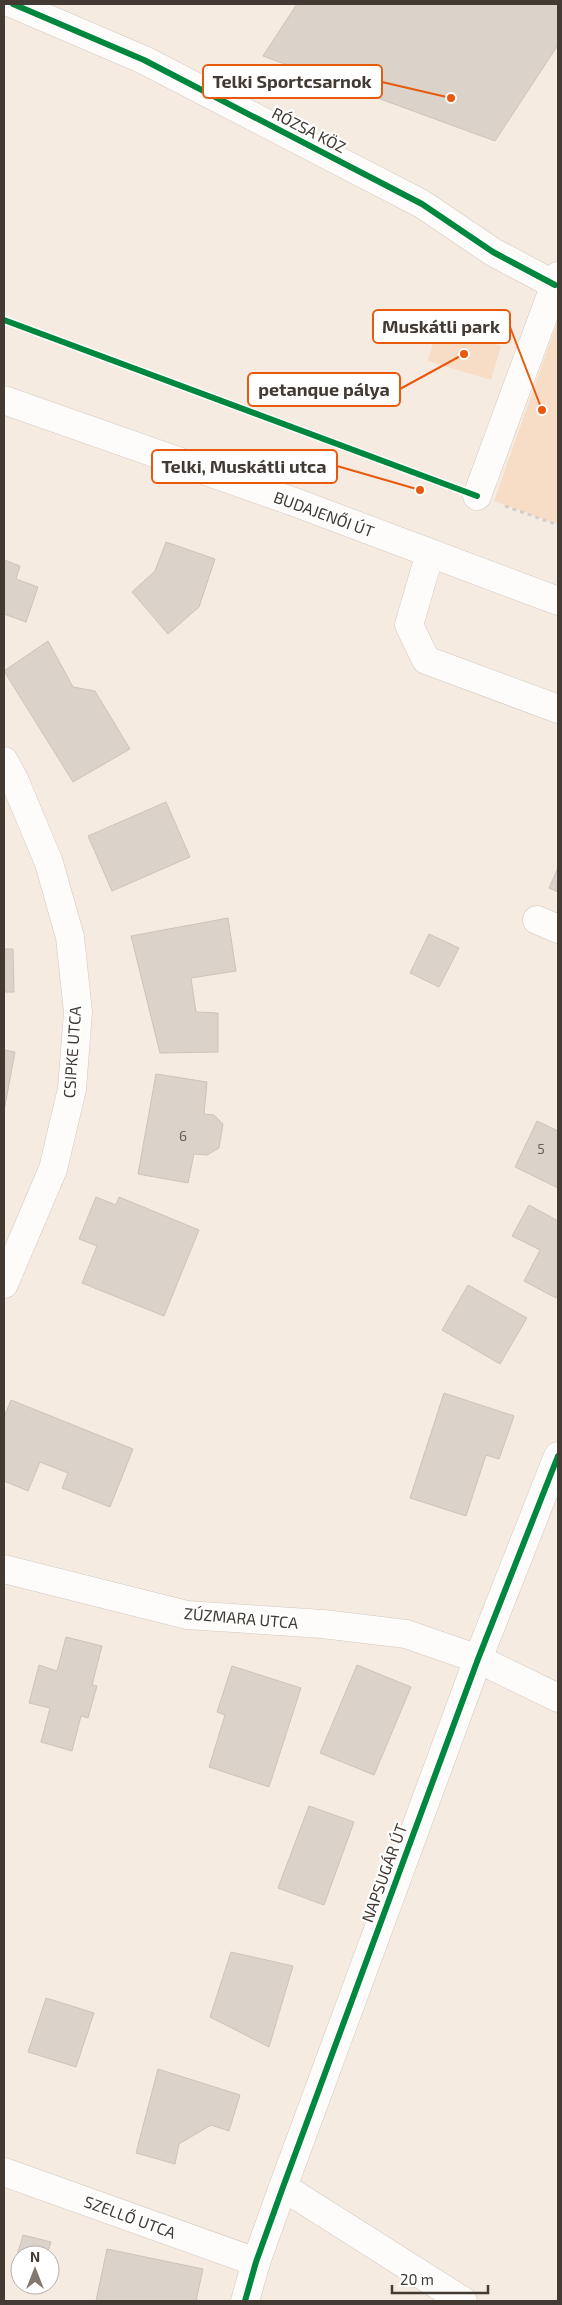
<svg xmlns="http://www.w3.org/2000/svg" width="562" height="2305" viewBox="0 0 562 2305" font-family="'Exo 2',sans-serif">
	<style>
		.green { fill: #f7ddc6 }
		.building { fill: #dbd3ca; stroke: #ccc3bb }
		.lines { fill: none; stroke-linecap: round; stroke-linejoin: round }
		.minor-casing { stroke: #d1c9c0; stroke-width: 29 }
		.major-casing { stroke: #d1c9c0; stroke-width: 29 }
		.path { stroke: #d3cfcc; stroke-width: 3; stroke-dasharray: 4 4; stroke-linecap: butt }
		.minor { stroke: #fefcfa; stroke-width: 28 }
		.major { stroke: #fefcfa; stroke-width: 28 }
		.cycleway-casing { stroke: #fff; stroke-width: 9 }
		.cycleway { stroke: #00873e; stroke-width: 6 }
		.labels { text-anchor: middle; stroke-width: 4.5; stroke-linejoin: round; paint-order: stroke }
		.number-label { font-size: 14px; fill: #6a615a }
		.street-label { font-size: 16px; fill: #433a33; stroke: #fff }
		.leader { fill: none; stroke: #e8590c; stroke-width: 2 }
		.callout-dot { fill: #e8590c; stroke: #fff; stroke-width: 2 }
		.callout { fill: #fff; stroke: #e8590c; stroke-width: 2 }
		.callout-label { font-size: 18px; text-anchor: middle; font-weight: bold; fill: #433a33 }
	</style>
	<rect width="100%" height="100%" fill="#f6ebe0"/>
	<g class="green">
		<polygon points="558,320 558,524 494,501"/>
		<polygon points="437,328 501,346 491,380 428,361"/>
	</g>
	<g class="building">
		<polygon points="297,4 558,4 558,45 495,141 263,56"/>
		<polygon points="166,542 215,559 199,607 168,634 132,592 155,571"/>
		<polygon points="4,560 20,566 16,579 38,587 26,622 4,614"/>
		<polygon points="48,641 73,687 95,691 130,749 73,782 4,671"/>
		<polygon points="166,802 190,857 112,891 88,836"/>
		<polygon points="558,868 558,892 549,888"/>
		<polygon points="228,918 236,971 191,978 196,1012 218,1013 218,1052 160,1053 131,936"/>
		<polygon points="429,934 459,948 439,987 410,973"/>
		<polygon points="4,949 13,949 14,992 4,992"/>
		<polygon points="4,1050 15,1052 4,1111"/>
		<polygon points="156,1074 207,1082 204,1114 214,1115 223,1124 219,1148 207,1155 194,1154 188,1183 138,1174"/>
		<polygon points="537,1121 558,1131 558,1188 515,1167"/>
		<polygon points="96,1197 116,1205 119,1197 199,1230 164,1316 82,1283 97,1246 79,1239"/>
		<polygon points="529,1205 558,1221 558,1294 556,1298 524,1281 540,1250 512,1236"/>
		<polygon points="468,1285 527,1318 500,1364 442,1330"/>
		<polygon points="444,1393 514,1416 499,1459 486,1455 466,1516 410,1498"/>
		<polygon points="11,1400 133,1449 110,1507 62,1488 68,1473 40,1462 28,1491 4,1481 4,1417"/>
		<polygon points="66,1637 102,1646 92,1685 97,1686 88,1718 81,1716 72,1751 41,1742 50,1708 29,1703 39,1665 57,1671"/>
		<polygon points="357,1665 411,1687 374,1775 320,1753"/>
		<polygon points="232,1666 301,1688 269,1787 209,1767 225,1715 217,1712"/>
		<polygon points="309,1806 354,1822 324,1905 278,1888"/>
		<polygon points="231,1952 293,1966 269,2047 210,2017"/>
		<polygon points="46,1998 94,2013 76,2067 28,2052"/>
		<polygon points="158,2069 240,2095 229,2131 211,2125 179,2144 175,2164 136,2153"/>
		<polygon points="23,2235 51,2242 47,2255 20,2255 20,2271 13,2269"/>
		<polygon points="107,2249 203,2269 196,2301 96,2301"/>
	</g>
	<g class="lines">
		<g class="minor-casing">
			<g id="minor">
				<polyline points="13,4 144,60 422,204 493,252 555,285"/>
				<polyline points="477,496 558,276"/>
				<polyline points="430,553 409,625 426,660 558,709"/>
				<polyline points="4,761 14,779 49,863 70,937 78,1012 72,1089 53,1169 4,1284"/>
				<polyline points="537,920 558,929"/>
				<polyline points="4,1569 187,1615 323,1624 406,1634 478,1659 558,1698"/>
				<polyline points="4,2172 256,2262"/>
				<polyline points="283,2187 463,2301"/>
				<polyline points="245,2301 256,2262 283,2187 478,1659 558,1456"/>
			</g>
		</g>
		<g class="major-casing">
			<polyline id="major" points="4,400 297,503 558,601"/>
		</g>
		<polyline class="path" points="505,506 558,525"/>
		<use href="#minor" class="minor"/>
		<use href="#major" class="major"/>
		<g class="cycleway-casing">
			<g id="cycleway">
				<polyline points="13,4 144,60 422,204 493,252 555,285"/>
				<polyline points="4,320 477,496"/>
				<polyline points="245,2301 256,2262 283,2187 478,1659 558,1456"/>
			</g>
		</g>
		<use href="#cycleway" class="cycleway"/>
	</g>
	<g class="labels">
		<g class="number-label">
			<text x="183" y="1141">6</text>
			<text x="541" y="1154">5</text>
		</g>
		<g class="street-label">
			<text transform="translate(309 130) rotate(27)" y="6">RÓZSA KÖZ</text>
			<text transform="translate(324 514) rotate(20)" y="6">BUDAJENŐI ÚT</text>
			<text transform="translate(72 1052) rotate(-86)" y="6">CSIPKE UTCA</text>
			<text transform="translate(241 1618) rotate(5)" y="6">ZÚZMARA UTCA</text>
			<text transform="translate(384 1873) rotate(-70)" y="6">NAPSUGÁR ÚT</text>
			<text transform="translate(130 2217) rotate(20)" y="6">SZELLŐ UTCA</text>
		</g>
	</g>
	<path class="leader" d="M451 98L382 82M542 410L510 327M464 354L400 389M420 490L337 466"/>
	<g class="callout-dot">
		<circle cx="451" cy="98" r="5"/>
		<circle cx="542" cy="410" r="5"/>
		<circle cx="464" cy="354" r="5"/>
		<circle cx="420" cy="490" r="5"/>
	</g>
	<g class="callout">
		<rect x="203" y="65" width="179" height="33" rx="5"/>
		<rect x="373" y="310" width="137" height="33" rx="5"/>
		<rect x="248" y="373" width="152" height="33" rx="5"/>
		<rect x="152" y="450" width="185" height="33" rx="5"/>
	</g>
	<g class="callout-label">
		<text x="292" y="88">Telki Sportcsarnok</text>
		<text x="441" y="333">Muskátli park</text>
		<text x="324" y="396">petanque pálya</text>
		<text x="244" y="473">Telki, Muskátli utca</text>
	</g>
	<rect width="562" height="2305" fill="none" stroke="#433a33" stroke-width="10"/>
	<g transform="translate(35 2270)"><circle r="24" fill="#ffffff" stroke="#b4b0ad"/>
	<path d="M0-4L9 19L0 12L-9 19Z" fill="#827870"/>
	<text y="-8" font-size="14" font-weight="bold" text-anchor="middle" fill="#433a33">N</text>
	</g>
	<path d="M392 2285v8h96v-8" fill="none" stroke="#433a33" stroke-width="2.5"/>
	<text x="400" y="2285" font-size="15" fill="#433a33" stroke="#ffffff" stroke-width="4" paint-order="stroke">20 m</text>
</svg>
